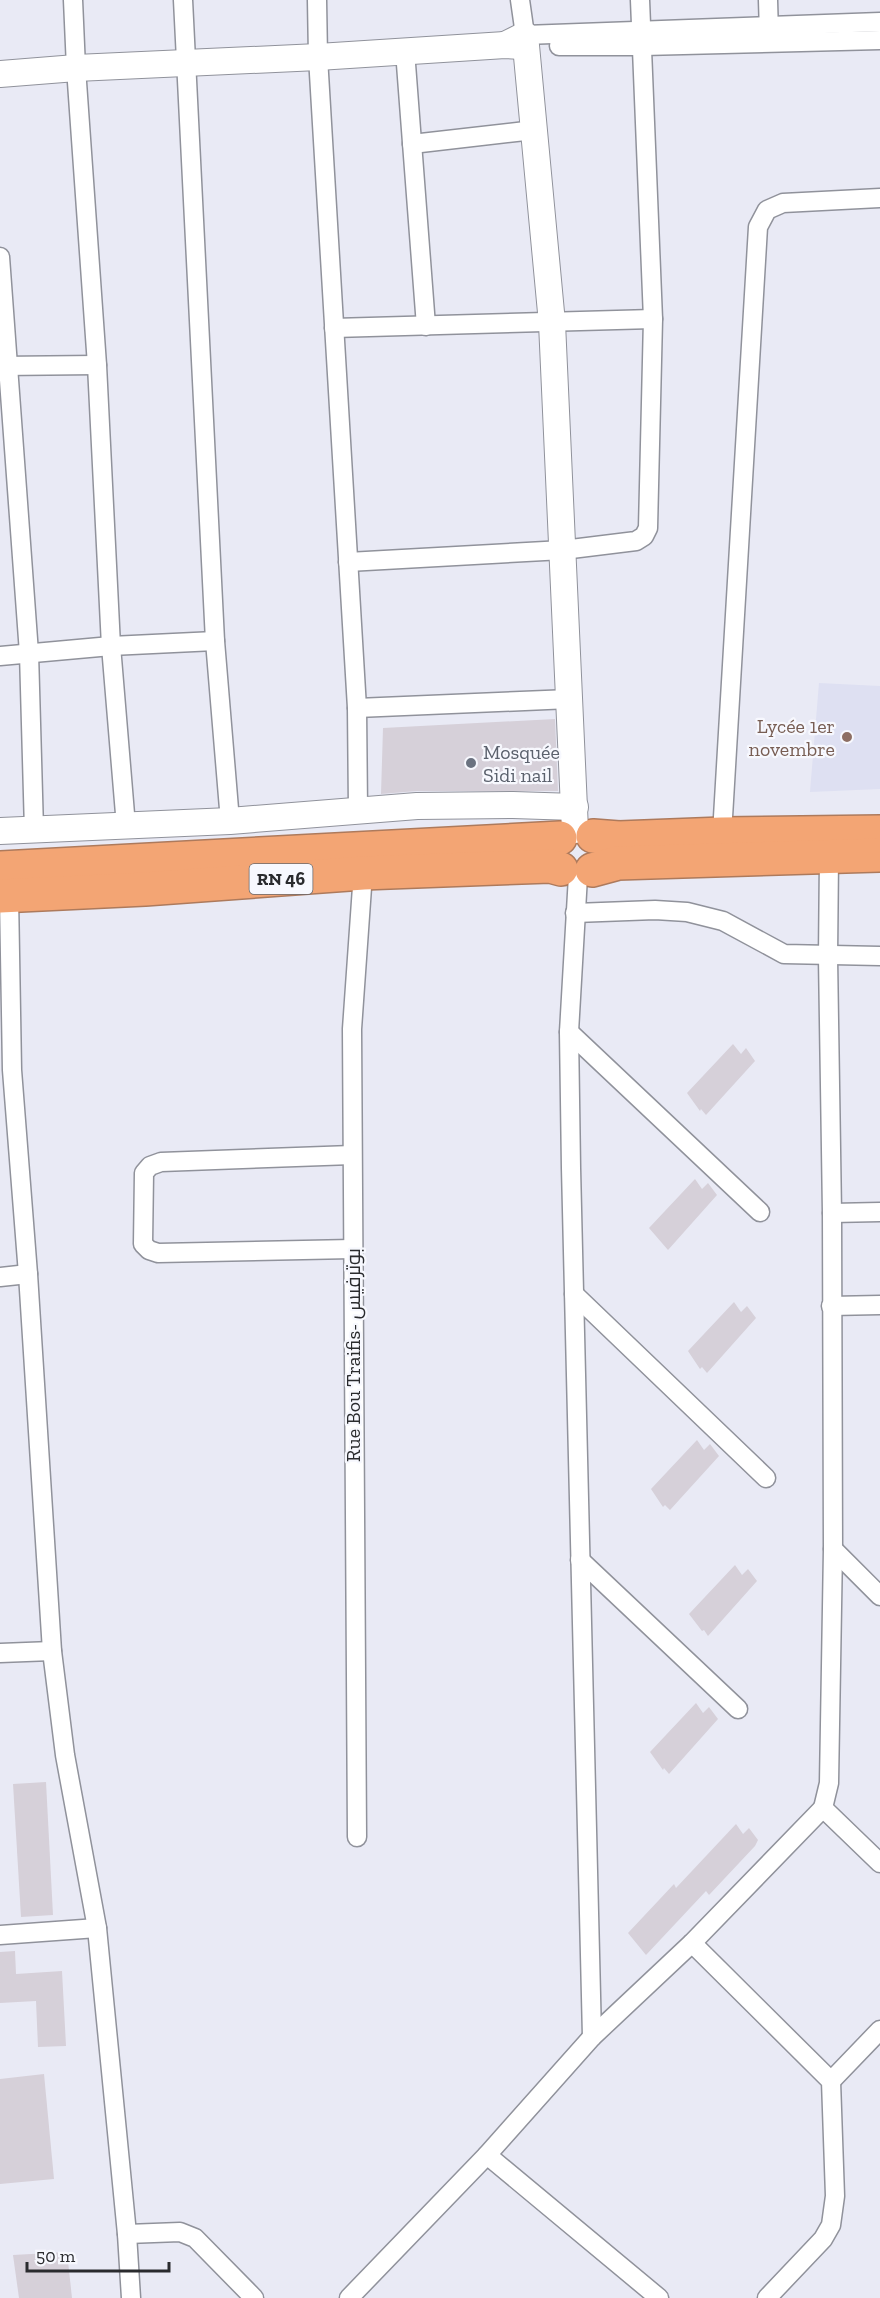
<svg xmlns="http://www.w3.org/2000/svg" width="880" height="2298" viewBox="0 0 880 2298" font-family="'Zilla Slab',Cairo,serif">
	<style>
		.built { fill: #dee0f2 }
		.building { fill: #d6d0d9 }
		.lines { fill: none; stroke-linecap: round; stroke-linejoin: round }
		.street-casing { stroke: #90929b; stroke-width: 21 }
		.secondary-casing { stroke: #90929b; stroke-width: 28 }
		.highway-casing { stroke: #ad7a5c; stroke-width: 36 }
		.street { stroke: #fff; stroke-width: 18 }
		.secondary { stroke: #fff; stroke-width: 26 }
		.highway { stroke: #f3a574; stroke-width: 33 }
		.education-dot { fill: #8d6e63; stroke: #f7f8fe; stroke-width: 2 }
		.worship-dot { fill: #6b7280; stroke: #f7f8fe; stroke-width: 2 }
		.labels { text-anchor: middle; stroke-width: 4.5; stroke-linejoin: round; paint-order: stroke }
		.shield { fill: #f7f8fe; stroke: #68686c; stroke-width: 1.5 }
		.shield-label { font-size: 18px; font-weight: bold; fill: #2a2b2e }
		.education-label { font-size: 20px; fill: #785e54; stroke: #f7f8fe; text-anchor: end }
		.worship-label { font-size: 20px; fill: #5b616d; stroke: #f7f8fe; text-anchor: start }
		.street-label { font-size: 20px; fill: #2a2b2e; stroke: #f7f8fe }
	</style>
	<rect width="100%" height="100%" fill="#e9eaf5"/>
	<polygon class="built" points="819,683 880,686 880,789 810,792"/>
	<g class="building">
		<polygon points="555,719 558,791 417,791 381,794 383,728"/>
		<polygon points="733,1044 741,1054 746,1048 755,1061 706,1115 701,1109 700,1111 687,1093"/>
		<polygon points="695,1179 702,1189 708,1183 717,1195 668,1250 649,1228"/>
		<polygon points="734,1302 741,1312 747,1306 756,1318 707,1373 702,1367 700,1369 688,1351"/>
		<polygon points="697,1440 704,1450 710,1444 719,1456 670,1510 665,1505 663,1507 651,1489"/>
		<polygon points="735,1565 742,1575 748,1569 757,1581 708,1636 704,1630 702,1631 689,1614"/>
		<polygon points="696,1703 703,1713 709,1707 718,1719 669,1774 664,1768 663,1770 650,1752"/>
		<polygon points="46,1782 53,1915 21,1917 13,1784"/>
		<polygon points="736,1824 743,1834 749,1828 758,1840 755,1846 709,1895 706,1891 646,1955 628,1933 674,1884 676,1888"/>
		<polygon points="15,1951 16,1974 62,1971 66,2046 38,2047 36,2001 0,2003 0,1952"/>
		<polygon points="44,2074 54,2179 0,2184 0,2079"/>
		<polygon points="67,2252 72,2298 19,2298 13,2255"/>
	</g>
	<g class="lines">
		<g class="street-casing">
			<g id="street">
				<polyline points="73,0 76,68 97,365 111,646 126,826"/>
				<polyline points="183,0 215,641 230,821"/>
				<polyline points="317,0 318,57 357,708 358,810"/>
				<polyline points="520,0 525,35 880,22"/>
				<polyline points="768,0 769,34"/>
				<polyline points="559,46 643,46 880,40"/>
				<polyline points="405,51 426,326"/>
				<polyline points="412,144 534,130"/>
				<polyline points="0,257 29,653 34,830"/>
				<polyline points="334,328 653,319"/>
				<polyline points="0,366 97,365"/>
				<polyline points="348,562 563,550 636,541 644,536 648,528 653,319 640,0"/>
				<polyline points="0,656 111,646 215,641"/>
				<polyline points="357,708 570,699"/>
				<polyline points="722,834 758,227 767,210 783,203 880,198"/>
				<polyline points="829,857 828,957 832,1213 833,1549 829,1783 823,1808 880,1863"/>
				<polyline points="578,876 569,1032 571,1168 592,2037"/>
				<polyline points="9,896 12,1070 28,1274 52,1651 65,1755 97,1928 127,2234 131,2298"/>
				<polyline points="575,913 655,910 687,912 723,921 784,954 880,956"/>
				<polyline points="569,1032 760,1212"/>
				<polyline points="352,1155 161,1162 150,1166 144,1173 143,1244 149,1250 158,1253 352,1249"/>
				<polyline points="832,1213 880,1212"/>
				<polyline points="0,1277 28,1274"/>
				<polyline points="574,1294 766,1478"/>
				<polyline points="831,1306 880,1305"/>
				<polyline points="833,1549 880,1596"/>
				<polyline points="580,1560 738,1709"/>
				<polyline points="0,1653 52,1651"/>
				<polyline points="357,1837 352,1029 363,873"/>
				<polyline points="0,1935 97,1928"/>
				<polyline points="692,1943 831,2081 835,2196 831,2225 823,2239 767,2298"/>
				<polyline points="831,2081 880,2030"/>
				<polyline points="487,2155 659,2298"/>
				<polyline points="127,2234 180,2232 195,2238 254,2298"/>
				<polyline points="349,2298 487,2155 592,2037 692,1943 823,1808"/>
			</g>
		</g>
		<g class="secondary-casing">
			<g id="secondary">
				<polyline points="505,45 525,35 552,323 575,830"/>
				<polyline points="0,74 76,68 318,57 505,45 521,46"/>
				<polyline points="0,831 230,821 417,806 513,805 575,807"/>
			</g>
		</g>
		<g class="highway-casing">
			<g id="highway">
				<polyline points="593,836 619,838 722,834 880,832"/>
				<polyline points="0,868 560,838"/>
				<polyline points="592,870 618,863 880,855"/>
				<polyline points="0,896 145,889 363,873 550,866 561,869"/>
			</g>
		</g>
		<use href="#street" class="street"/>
		<use href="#secondary" class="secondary"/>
		<use href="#highway" class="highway"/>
	</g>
	<circle class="education-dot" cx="847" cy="737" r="6"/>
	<circle class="worship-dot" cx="471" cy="763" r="6"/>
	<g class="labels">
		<rect class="shield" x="249.5" y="864" width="63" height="30" rx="4.5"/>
		<g class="shield-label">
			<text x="281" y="885">RN 46</text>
		</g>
		<g class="education-label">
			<text x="835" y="733">Lycée 1er<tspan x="835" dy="23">novembre</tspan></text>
		</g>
		<g class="worship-label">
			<text x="483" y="759">Mosquée<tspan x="483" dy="23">Sidi nail</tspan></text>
		</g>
		<g class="street-label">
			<text transform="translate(353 1355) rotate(-90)" y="7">Rue Bou Traifis- بوترفيس</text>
		</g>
	</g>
	<path d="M27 2262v9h142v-9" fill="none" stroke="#2a2b2e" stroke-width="3"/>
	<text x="36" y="2262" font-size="18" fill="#2a2b2e" stroke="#f7f8fe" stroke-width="4.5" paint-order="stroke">50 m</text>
</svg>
